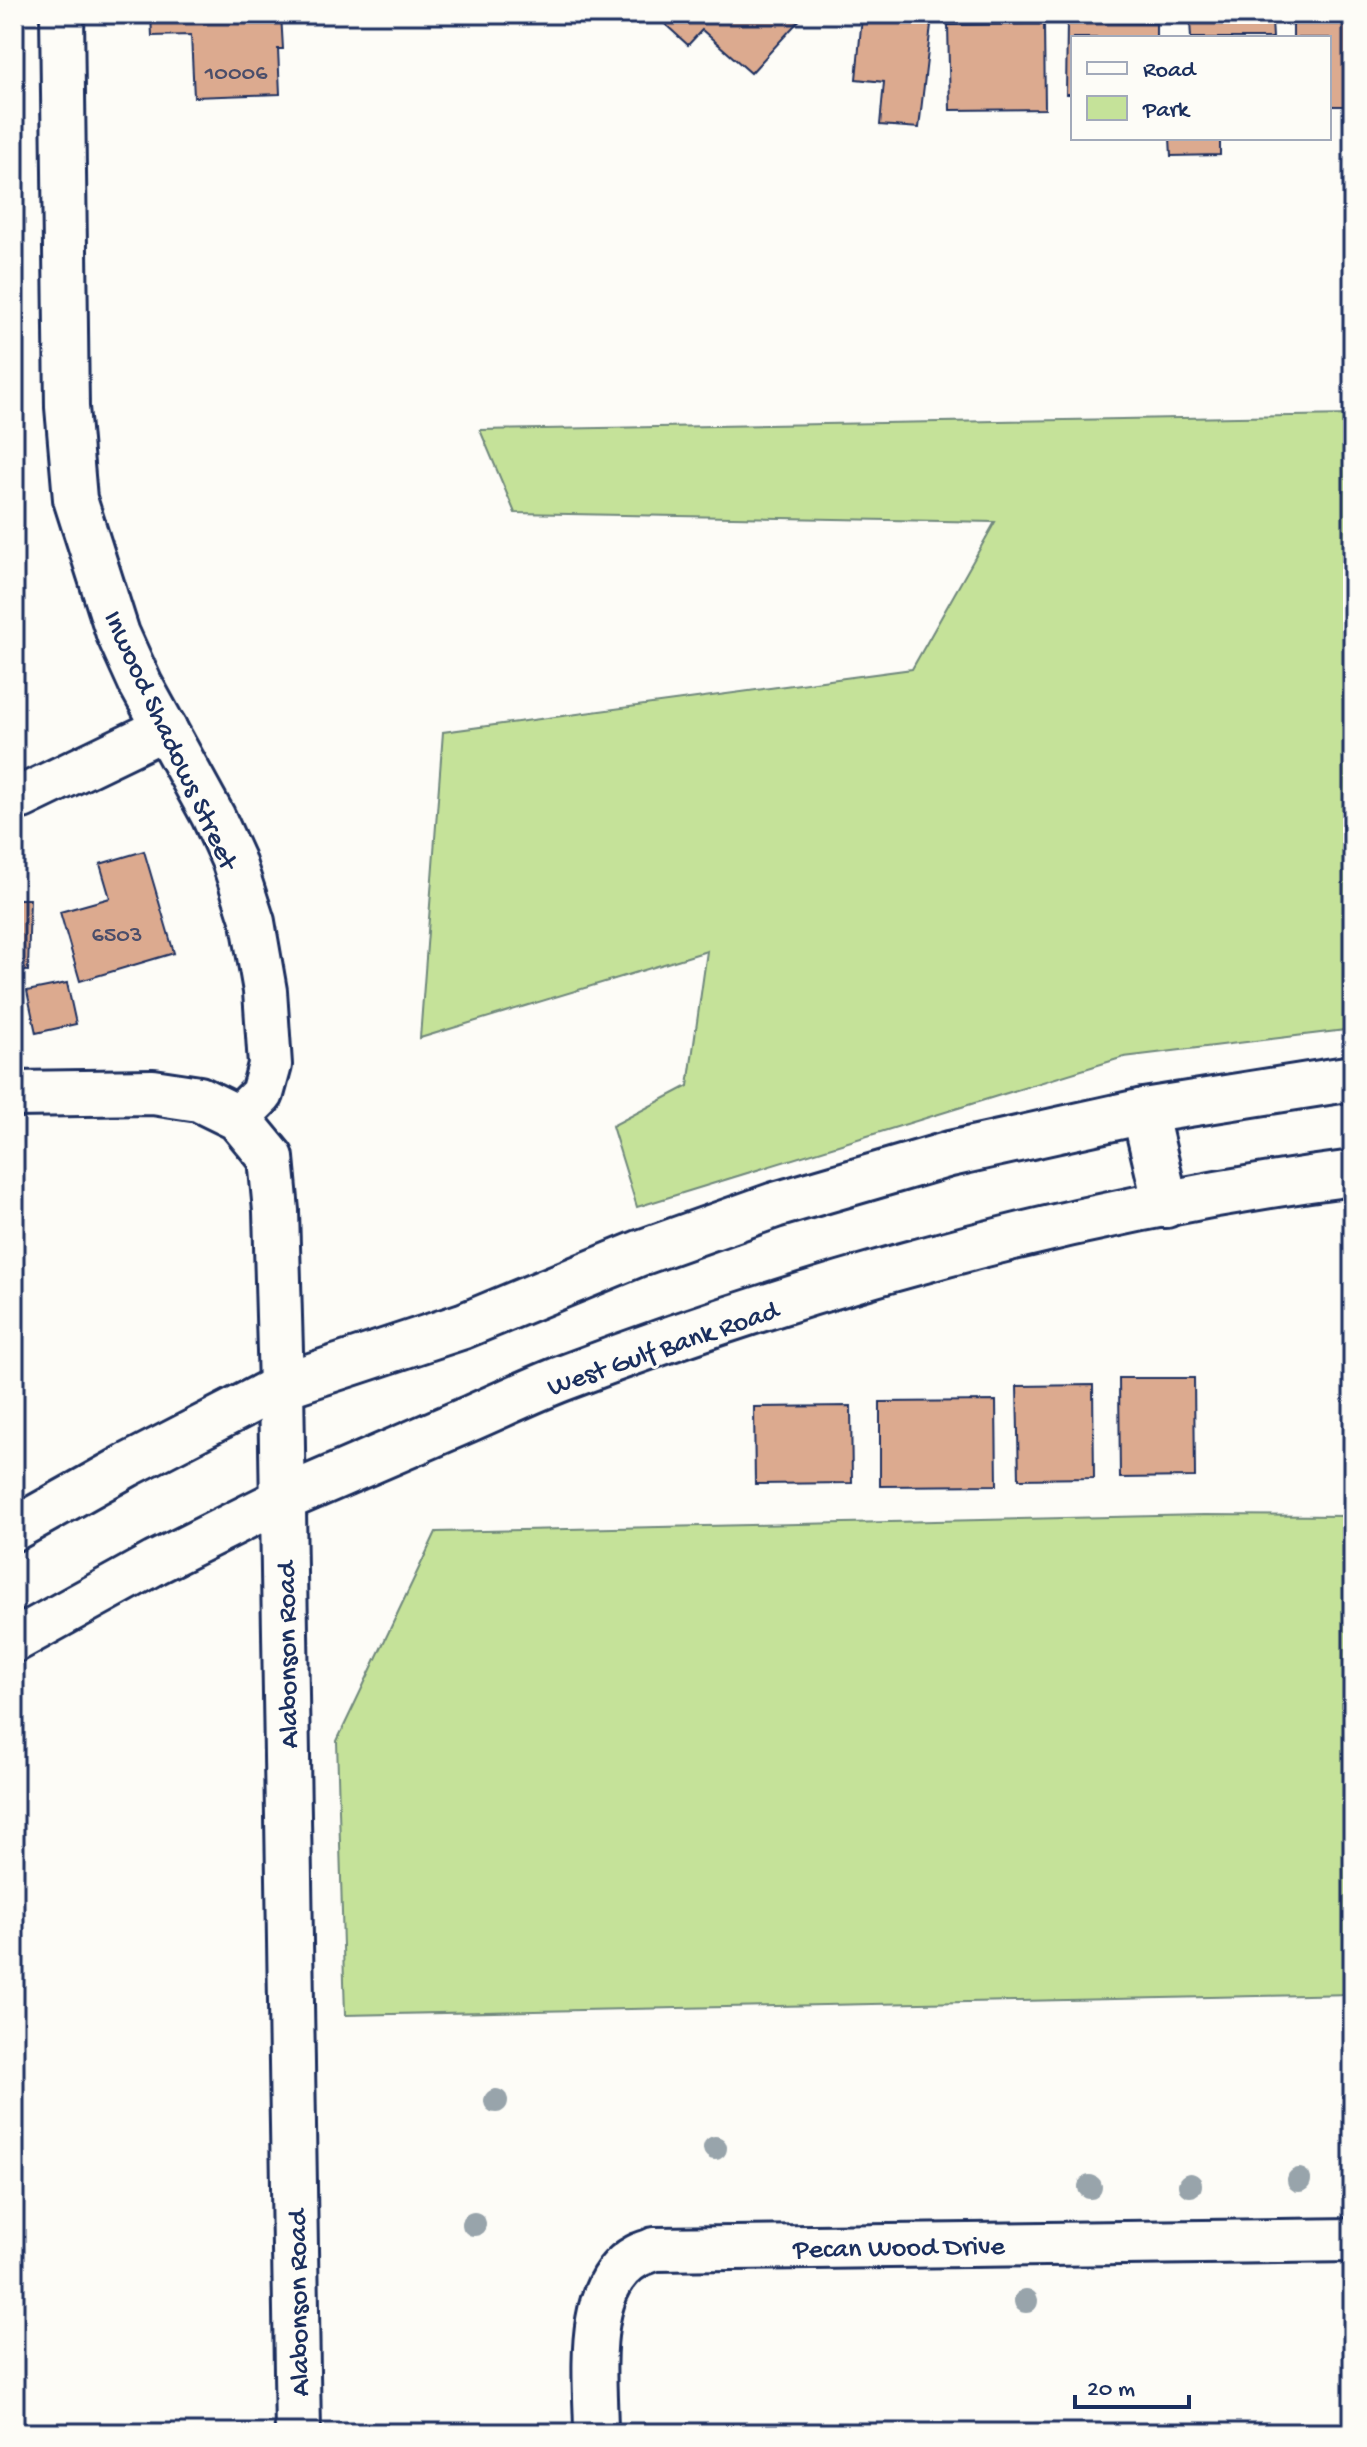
<svg xmlns="http://www.w3.org/2000/svg" width="1367" height="2447" viewBox="0 0 1367 2447" font-family="'Gochi Hand',sans-serif">
	<style>
		.green { fill: #c5e299; stroke: #70887c; stroke-width: 2 }
		.building { fill: #dcaa8f; stroke: #1b2f5e; stroke-width: 2 }
		.lines { fill: none; stroke-linecap: round; stroke-linejoin: round }
		.street-casing { stroke: #1b2f5e; stroke-width: 48 }
		.secondary-casing { stroke: #1b2f5e; stroke-width: 50 }
		.street { stroke: #fdfcf7; stroke-width: 42 }
		.secondary { stroke: #fdfcf7; stroke-width: 44 }
		.tree { fill: #98a4ab }
		.labels { text-anchor: middle; stroke-width: 6; stroke-linejoin: round; paint-order: stroke }
		.number-label { font-size: 24px; fill: #4b4e6a }
		.street-label { font-size: 28px; fill: #1b2f5e; stroke: #fdfcf7 }
	</style>
	<rect width="100%" height="100%" fill="#fdfcf7"/>
	<filter id="ink" filterUnits="userSpaceOnUse"><feTurbulence type="fractalNoise" baseFrequency=".0125" numOctaves="2"/><feDisplacementMap in="SourceGraphic" scale="16" xChannelSelector="R" yChannelSelector="G"/><feConvolveMatrix kernelMatrix="1 2 1 2 8 2 1 2 1" color-interpolation-filters="sRGB"/></filter>
	<g filter="url(#ink)">
		<g class="green">
			<polygon points="1353,415 1353,1029 1124,1057 637,1207 612,1126 688,1086 707,951 420,1038 443,732 912,669 995,522 515,513 480,430"/>
			<polygon points="1204,1515 1353,1516 1353,1994 345,2015 337,1741 436,1532"/>
		</g>
		<g class="building">
			<polygon points="151,14 281,14 283,49 278,49 280,94 194,97 191,35 152,36"/>
			<polygon points="654,14 805,14 751,73 702,30 688,45"/>
			<polygon points="862,17 931,25 919,128 880,125 884,82 856,79"/>
			<polygon points="1293,19 1353,19 1353,106 1329,106 1329,38 1293,38"/>
			<polygon points="1272,20 1273,38 1191,38 1190,21"/>
			<polygon points="1067,21 1156,23 1156,38 1073,38 1073,94 1066,94"/>
			<polygon points="1044,24 1045,109 950,110 948,25"/>
			<polygon points="1170,138 1220,138 1220,155 1171,156"/>
			<polygon points="144,851 174,953 80,981 60,912 110,898 100,864"/>
			<polygon points="14,899 30,899 28,971 14,970"/>
			<polygon points="67,983 76,1024 36,1033 27,991"/>
			<polygon points="1119,1378 1194,1378 1195,1477 1120,1478"/>
			<polygon points="1093,1385 1094,1478 1019,1479 1017,1386"/>
			<polygon points="996,1401 997,1485 880,1486 880,1402"/>
			<polygon points="851,1406 852,1483 755,1484 754,1407"/>
		</g>
		<g class="lines">
			<g class="street-casing">
				<g id="street">
					<polyline points="62,14 67,407 75,499 118,634 141,685 213,816 233,860 253,922 265,991 270,1065 262,1094 238,1118"/>
					<polyline points="14,798 22,797 165,728"/>
					<polyline points="14,1529 128,1465 281,1386"/>
					<polyline points="14,1641 155,1563 283,1499"/>
					<path d="M596 2433C596 2382 582 2285 637 2256 642 2253 649 2252 654 2249L1353 2240"/>
				</g>
			</g>
			<g class="secondary-casing">
				<g id="secondary">
					<polyline points="14,1094 153,1092 199,1099 238,1118 271,1158 276,1211 281,1386 298,2433"/>
					<polyline points="1144,1111 1166,1205"/>
					<polyline points="281,1386 463,1326 640,1253 775,1205 950,1154 1144,1111 1353,1078"/>
					<path d="M283 1499C345 1472 408 1445 471 1418 503 1404 534 1389 566 1377 819 1281 1084 1208 1353 1173"/>
				</g>
			</g>
			<use href="#street" class="street"/>
			<use href="#secondary" class="secondary"/>
		</g>
		<g class="tree">
			<circle cx="496" cy="2101" r="12"/>
			<circle cx="715" cy="2148" r="12"/>
			<circle cx="1299" cy="2180" r="12"/>
			<circle cx="1190" cy="2185" r="12"/>
			<circle cx="1090" cy="2187" r="12"/>
			<circle cx="474" cy="2224" r="12"/>
			<circle cx="1026" cy="2301" r="12"/>
		</g>
	</g>
	<g class="labels">
		<g class="number-label">
			<text x="236" y="79">10006</text>
			<text x="117" y="941">6503</text>
		</g>
		<g class="street-label">
			<text transform="translate(173 739) rotate(65)" y="10">Inwood Shadows Street</text>
			<text transform="translate(662 1346) rotate(-19)" y="10">West Gulf Bank Road</text>
			<text transform="translate(285 1655) rotate(-91)" y="10">Alabonson Road</text>
			<text transform="translate(899 2245) rotate(-1)" y="10">Pecan Wood Drive</text>
			<text transform="translate(296 2303) rotate(-91)" y="10">Alabonson Road</text>
		</g>
	</g>
	<rect width="1367" height="2447" fill="none" stroke="#fdfcf7" stroke-width="48"/>
	<rect x="24" y="24" width="1319" height="2399" fill="none" stroke="#1b2f5e" stroke-width="3" filter="url(#ink)"/>
	<rect x="1071" y="36" width="260" height="104" fill="#fdfcf7" stroke="#a3aaba" stroke-width="2"/>
	<rect x="1087" y="62" width="40" height="12" fill="#fdfcf7" stroke="#a3aaba" stroke-width="2"/>
	<text x="1143" y="76" font-size="24" fill="#1b2f5e">Road</text>
	<rect x="1087" y="96" width="40" height="24" fill="#c5e299" stroke="#a3aaba" stroke-width="2"/>
	<text x="1143" y="116" font-size="24" fill="#1b2f5e">Park</text>
	<path d="M1075 2395v12h114v-12" fill="none" stroke="#1b2f5e" stroke-width="4"/>
	<text x="1087" y="2395" font-size="24" fill="#1b2f5e" stroke="#fdfcf7" stroke-width="6" paint-order="stroke">20 m</text>
</svg>
